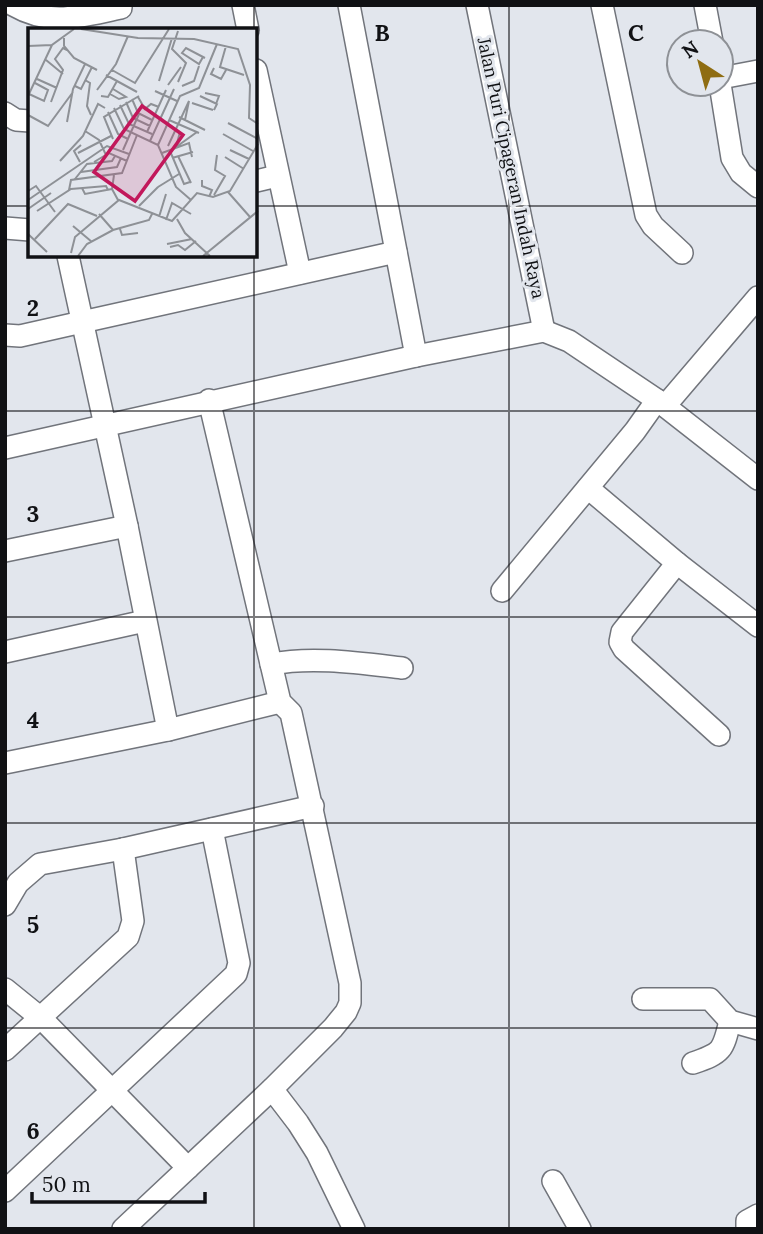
<svg xmlns="http://www.w3.org/2000/svg" width="763" height="1234" viewBox="0 0 763 1234" font-family="Lora,serif">
	<style>
		.lines { fill: none; stroke-linecap: round; stroke-linejoin: round }
		.street-casing { stroke: #71747b; stroke-width: 24 }
		.street { stroke: #fff; stroke-width: 21 }
		.grid { fill: none; stroke: #101114; stroke-width: 2; stroke-opacity: 0.55 }
		.labels { text-anchor: middle; stroke-width: 6; stroke-linejoin: round; paint-order: stroke }
		.street-label { font-size: 18px; fill: #101114; stroke: #e2e6ed }
		.inset-road { fill: none; stroke: #8e9196; stroke-width: 2 }
		.view { fill: #c2185b; fill-opacity: 0.15; stroke: #c2185b; stroke-width: 3.5 }
		.inset-edge { fill: none; stroke: #101114; stroke-width: 3.5 }
		.grid-label { font-size: 23px; text-anchor: middle; font-weight: bold; fill: #101114; stroke: #e2e6ed; stroke-width: 6; stroke-linejoin: round; paint-order: stroke }
	</style>
	<rect width="100%" height="100%" fill="#e2e6ed"/>
	<g class="lines">
		<g class="street-casing">
			<g id="street">
				<path d="M13 5C51 27 81 16 121 8V5"/>
				<polyline points="243,5 248,30"/>
				<polyline points="349,5 416,356"/>
				<polyline points="477,5 544,331"/>
				<polyline points="602,5 646,215 653,226 682,253"/>
				<polyline points="705,5 712,42"/>
				<polyline points="256,70 300,273"/>
				<polyline points="721,78 758,71"/>
				<polyline points="720,84 732,158 741,173 758,187"/>
				<polyline points="5,113 16,120 30,121"/>
				<polyline points="256,181 277,176"/>
				<polyline points="5,228 30,230"/>
				<polyline points="68,256 127,526 168,730"/>
				<polyline points="5,335 20,336 82,322 396,252"/>
				<polyline points="665,406 758,297"/>
				<polyline points="5,448 416,356 544,331 569,341 657,400 758,479"/>
				<polyline points="588,488 677,563 758,626"/>
				<polyline points="5,551 127,526"/>
				<polyline points="677,563 622,632 620,642 624,649 719,735"/>
				<polyline points="502,591 635,431 657,400"/>
				<polyline points="5,652 145,621"/>
				<path d="M271 664C313 656 359 663 402 668"/>
				<polyline points="5,763 168,730 280,702"/>
				<polyline points="5,905 18,883 40,864 123,849 313,806"/>
				<polyline points="5,989 42,1019 188,1168"/>
				<polyline points="643,999 710,999 730,1021 758,1029"/>
				<polyline points="5,1050 128,937 133,921 123,849"/>
				<path d="M693 1063C722 1053 723 1051 730 1021"/>
				<polyline points="272,1089 298,1123 317,1153 354,1229"/>
				<polyline points="553,1181 580,1229"/>
				<polyline points="5,1191 236,974 239,963 212,829"/>
				<polyline points="123,1229 272,1089 333,1028 346,1012 350,1003 350,983 291,713 280,702 209,400"/>
				<polyline points="747,1229 747,1221 758,1215"/>
			</g>
		</g>
		<use href="#street" class="street"/>
	</g>
	<path class="grid" d="M254 5V30M509 5V1229M5 206H30M256 206H758M254 256V1229M5 411H758M5 617H758M5 823H758M5 1028H758"/>
	<g class="labels">
		<g class="street-label">
			<text transform="translate(511 168) rotate(78)" y="6">Jalan Puri Cipageran Indah Raya</text>
		</g>
	</g>
	<g transform="translate(28 28)">
		<rect width="229" height="229" fill="#e2e6ed"/>
		<path class="inset-road" d="M53 1 110 10 166 11 210 21 222 57 221 90 230 96M36 10V18L46 30 69 42M0 18 24 17M198 18 192 39 216 47M175 29 171 36 154 25 158 20 177 30M18 32 35 46M186 40 183 46 193 51 198 42M84 42 107 55 141 1M78 47 109 64M9 51 29 60M57 52 62 55 59 78 63 87M131 53 144 10M150 54 158 35 144 21 150 3M140 57 153 39M47 58 53 61 64 39M154 58 166 53 171 38M69 62 88 36 100 8M127 63 149 73M177 65 191 68 188 76M1 66 16 73 20 62 7 55M82 66 91 71 98 69 85 61M0 68 24 17 46 1M73 68 80 69 89 53M172 68 189 76 186 82M110 69 117 81 123 76 131 79M104 71 110 85 124 92M23 74 35 42 27 31 35 20 39 22M98 74 105 90 122 98M164 75 185 82M92 77 101 96 124 106M86 80 96 101 130 117 148 159 163 172M80 84 90 106 100 111M0 87 20 98 45 64M151 89 177 102M141 92 171 105M39 94 45 61 57 36M200 95 230 111M57 103 71 112 78 127M119 104 138 62M152 104 148 119 169 104M195 106 225 123M85 111 76 89 111 68M122 113 146 61M130 117 152 68 171 60 189 16M140 118 161 73 157 92M95 122 111 86M202 122 221 131M142 123 156 156 162 154M50 125 83 108M134 125 161 115 164 129M150 128 163 155M197 129 216 141M144 130 165 124M32 133 55 108 70 76 77 80M52 134 46 123 53 117M66 134 81 125 99 133M53 144 89 139 93 130M86 147 84 161 90 172M47 151 59 136 84 133 87 128M174 152V158L184 162 181 169M130 159 151 146M54 160 57 166 84 161M41 162 43 152 94 145 109 107M0 163 8 158 27 184M200 164 222 189M186 167 197 148 187 142 189 127M0 172 79 118 101 126M111 178 130 159M0 181 23 165M9 183 43 161 78 158 80 162M71 186 85 202M131 189 138 166M149 191 157 205 182 228M138 192 144 175 163 186M45 198 64 214M92 201 94 207 110 205M0 206 19 224M7 211 40 176 69 188M139 216 164 211M142 219 150 217 157 222 168 213M43 225 47 209 91 172 144 193 169 165 185 169 202 163 230 116M50 228 59 216 85 202 121 192 124 186M175 228 230 183"/>
		<path class="view" d="M114 78 155 107 107 173 66 144Z"/>
		<rect width="229" height="229" class="inset-edge"/>
	</g>
	<g class="grid-label">
		<text x="382" y="41">B</text>
		<text x="636" y="41">C</text>
		<text x="33" y="316">2</text>
		<text x="33" y="522">3</text>
		<text x="33" y="728">4</text>
		<text x="33" y="933">5</text>
		<text x="33" y="1139">6</text>
	</g>
	<rect width="763" height="1234" fill="none" stroke="#101114" stroke-width="14"/>
	<g transform="translate(700 63) rotate(324)"><circle r="33" fill="#e2e6ed" stroke="#8e9196" stroke-width="2"/>
	<path d="M0-5L12 26L0 18L-12 26Z" fill="#8f6d12"/>
	<text y="-10" font-size="19" font-weight="bold" text-anchor="middle" fill="#101114">N</text>
	</g>
	<path d="M32 1192v10h173v-10" fill="none" stroke="#101114" stroke-width="3.5"/>
	<text x="42" y="1192" font-size="21" fill="#101114" stroke="#e2e6ed" stroke-width="5" paint-order="stroke">50 m</text>
</svg>
